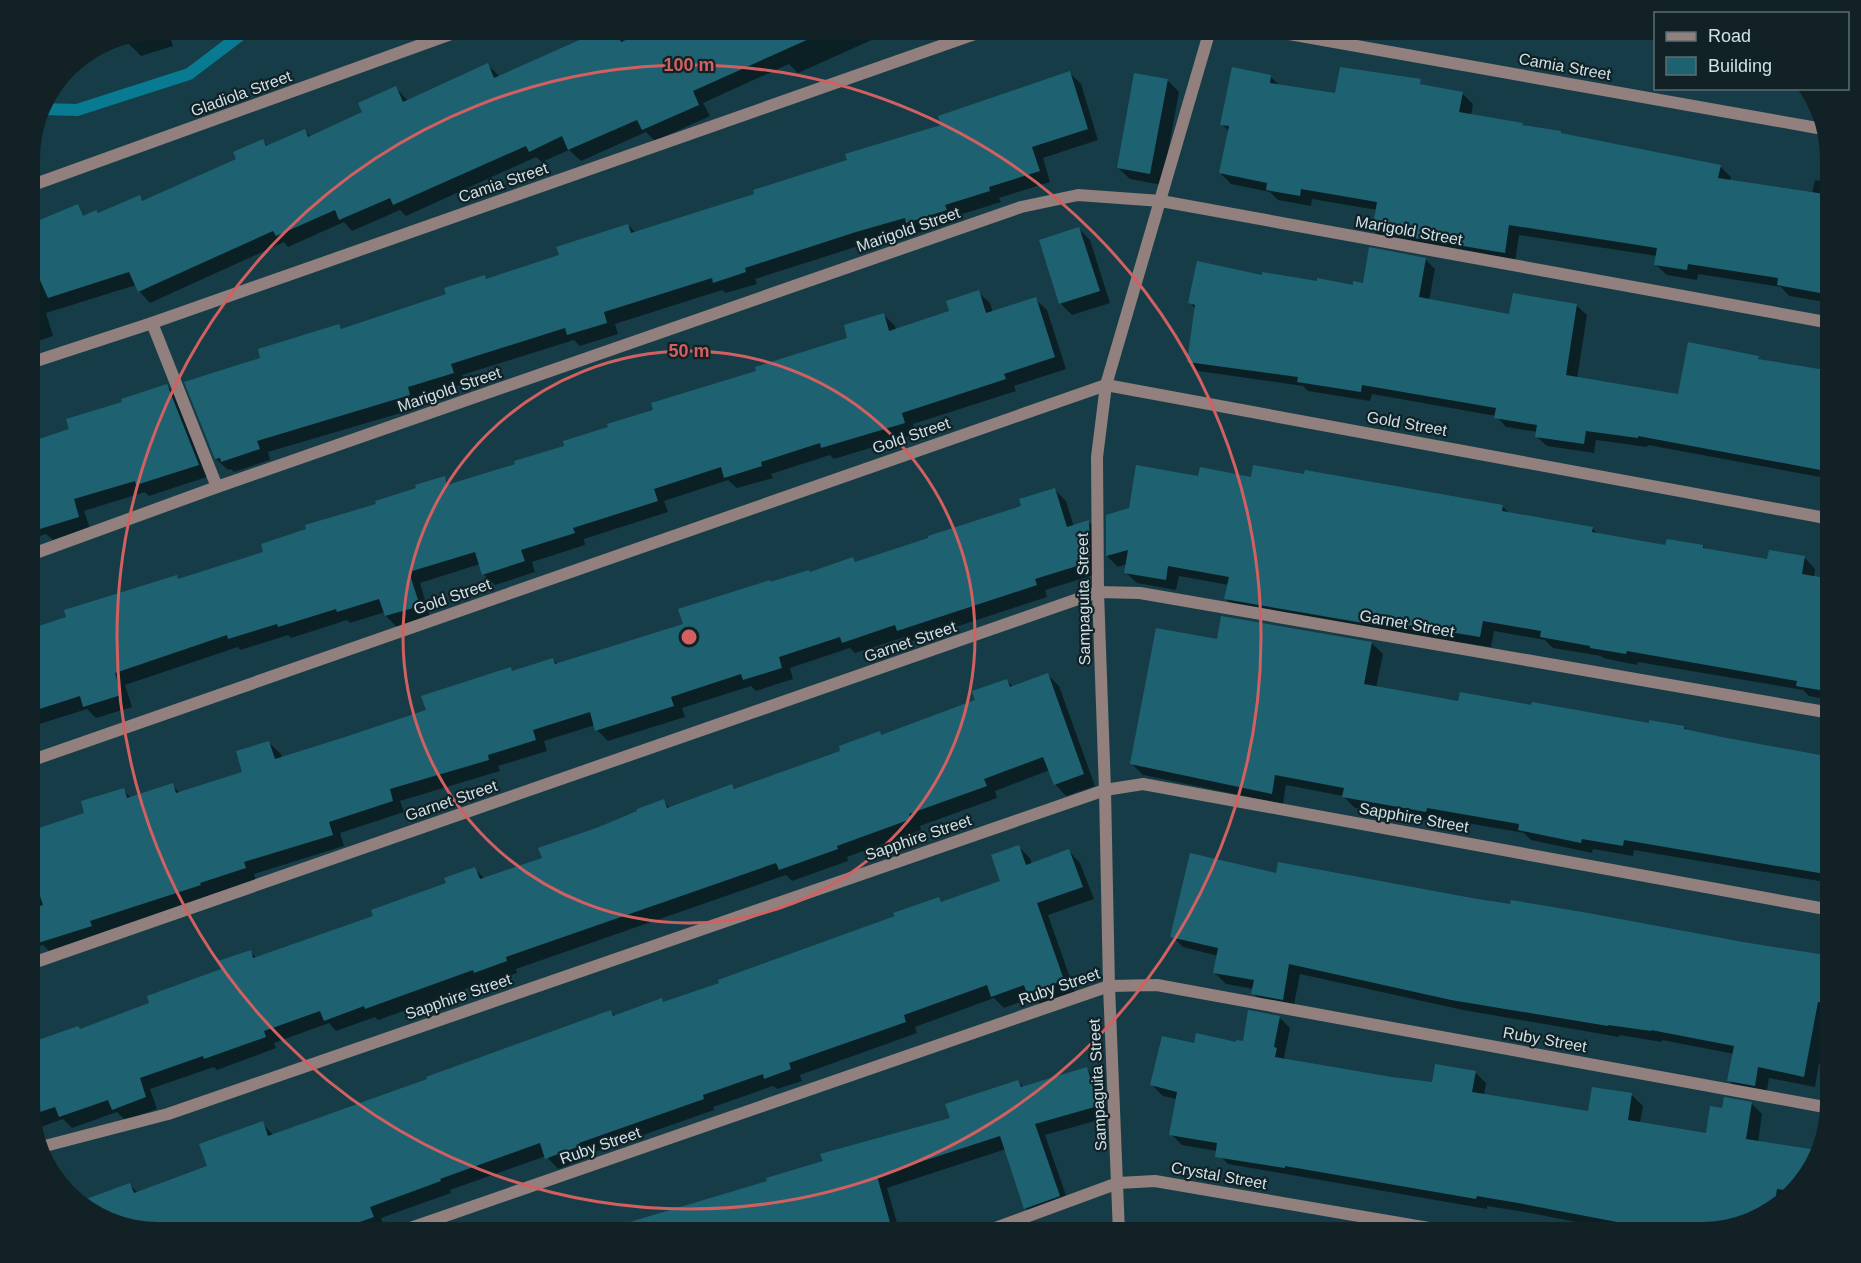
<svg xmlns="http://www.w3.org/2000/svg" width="1861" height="1263" viewBox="0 0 1861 1263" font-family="Helvetica,sans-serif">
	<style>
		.shadow { fill: #0007 }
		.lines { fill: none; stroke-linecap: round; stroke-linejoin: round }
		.stream { stroke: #087b92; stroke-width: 12 }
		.building { fill: #1e6272 }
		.minor { stroke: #91807d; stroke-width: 12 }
		.ring { fill: none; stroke: #d36061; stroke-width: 3 }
		.labels { text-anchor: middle; stroke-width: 4.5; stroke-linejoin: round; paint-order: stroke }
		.street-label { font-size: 16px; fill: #cde1e7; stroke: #112126 }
		.centre { fill: #d36061; stroke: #112126; stroke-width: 3 }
		.ring-label { font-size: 18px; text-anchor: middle; font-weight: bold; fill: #d36061; stroke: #112126; stroke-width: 4.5; stroke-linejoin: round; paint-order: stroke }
	</style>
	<rect width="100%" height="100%" fill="#163d47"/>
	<g class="shadow">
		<polygon points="159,30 168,30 173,46 141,56 128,43 126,36"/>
		<polygon points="598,30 618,30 626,42 652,30 894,30 798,73 789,64 703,103 710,116 655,141 646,132 581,161 569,150 542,162 536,157 406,216 400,210 352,231 344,222 288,247 284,242 150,303 139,291 136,285 46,313 53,336 30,344 30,226 67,224 99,214 139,197 144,202 238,160 263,141 268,146 304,130 311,137 364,113 396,88 408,101 488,65 500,77 588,38 587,35"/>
		<polygon points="895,30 917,30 902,37"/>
		<polygon points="1406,30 1429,30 1428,35"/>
		<polygon points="1070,73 1081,84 1098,140 1043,158 1050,182 999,198 1001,202 956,216 957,221 919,233 915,230 868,243 755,279 757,284 726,293 722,290 615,324 618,334 580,346 574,340 462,375 464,384 418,399 421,407 268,452 270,460 234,472 231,469 228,470 216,459 262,359 339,326 343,330 448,295 485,277 488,280 561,256 628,225 636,233 756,195 943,126"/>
		<polygon points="1271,77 1280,86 1336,95 1420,83 1423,86 1462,93 1473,104 1471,115 1720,166 1731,177 1730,181 1812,194 1815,180 1831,183 1831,303 1789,296 1781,287 1698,274 1697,280 1667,275 1656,265 1657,256 1519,235 1515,262 1384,241 1373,230 1377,210 1312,199 1311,206 1278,200 1270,192 1231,184 1220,173 1229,132 1222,124"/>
		<polygon points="1167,80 1179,92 1162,185 1130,179 1118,168"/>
		<polygon points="1809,89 1814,95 1816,104 1808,95"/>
		<polygon points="1079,229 1090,240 1110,303 1072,315 1060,303"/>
		<polygon points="1425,259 1435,269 1429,301 1511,315 1577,306 1587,315 1577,379 1679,395 1758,358 1761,361 1831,373 1831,479 1648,445 1647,447 1596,440 1594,453 1547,446 1537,437 1538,432 1506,427 1496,416 1372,394 1370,401 1308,391 1303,386 1198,371 1188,361 1196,309 1190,303 1263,277 1354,287"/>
		<polygon points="978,292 990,303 993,313 1035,299 1047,310 1066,369 1014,386 1016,391 913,424 916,434 834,459 830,455 771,474 773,478 737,488 728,480 664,501 668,512 584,539 585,545 532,562 535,572 495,585 483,574 480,564 420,583 430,617 397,627 386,616 385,612 350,623 347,620 291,638 288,635 240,650 238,647 125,685 132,707 96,718 87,709 30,727 30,631 265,553 444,478 452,485 566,447 655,411 849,339 883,314 895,326 896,330 951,312"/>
		<polygon points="167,386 178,397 210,476 149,496 145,492 84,511 90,528 53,540 46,534 30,539 30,443 71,430"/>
		<polygon points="1199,478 1252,478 1502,506 1510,514 1592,528 1599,535 1667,547 1703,546 1706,550 1768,561 1804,557 1815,569 1814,577 1831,580 1831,700 1809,696 1803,690 1638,662 1637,665 1603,658 1601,656 1553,648 1545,640 1494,631 1491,647 1237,610 1226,599 1229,585 1179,576 1176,590 1137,583 1125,572 1127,564 1118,567 1107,556 1107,516 1130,509"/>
		<polygon points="1054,489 1066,501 1074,527 1089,522 1100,533 1100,573 1045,590 1047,597 910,642 905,637 855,653 850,648 790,668 793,679 756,691 751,686 682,708 685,717 608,741 597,730 595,725 544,741 547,751 498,766 500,771 400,801 404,812 340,833 344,846 254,874 256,880 211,895 211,897 101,933 102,937 51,953 43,945 30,949 30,832 86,814 123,790 131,798 172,785 180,793 244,773 269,743 281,754 282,758 428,711 510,668 514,672 553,660 558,664 685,625 771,583 811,573 853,559 856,563 1022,507"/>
		<polygon points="1218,641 1372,643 1383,654 1376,688 1459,703 1684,727 1688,731 1831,758 1831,883 1634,850 1633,856 1593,849 1592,853 1531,840 1524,833 1438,818 1437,822 1355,808 1343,796 1286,785 1283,804 1143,775 1132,764"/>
		<polygon points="1048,675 1059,686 1095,786 1066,796 1055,784 1050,770 995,791 997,798 920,826 921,830 847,857 848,861 792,881 786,875 516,969 517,973 487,984 485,982 378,1020 375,1017 336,1031 329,1023 274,1043 276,1048 217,1070 214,1067 150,1089 157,1109 125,1120 117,1112 72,1128 63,1119 35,1129 30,1112 30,1033 39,1041 81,1030 151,1004 223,970 250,952 257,958 375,917 448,884 475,869 485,879 544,858 599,828 663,801 670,808 732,785 736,790 842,752 879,733 882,736 977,701 1006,680 1013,687"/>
		<polygon points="1019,847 1030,858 1032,864 1069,851 1080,863 1094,899 1048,915 1075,992 1040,1004 1033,997 1004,1008 994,998 915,1027 917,1033 800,1075 802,1081 777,1089 773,1086 713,1107 714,1110 589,1154 590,1157 558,1169 546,1156 450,1190 451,1193 381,1218 384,1228 371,1233 159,1233 87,1211 79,1203 130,1185 138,1193 209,1167 262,1123 274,1136 611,1012 616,1017 661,1000 665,1003 896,917 938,898 943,903 1002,882"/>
		<polygon points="1278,875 1472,899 1831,958 1831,1065 1819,1064 1815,1087 1769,1078 1766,1096 1740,1091 1728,1080 1734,1054 1662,1040 1662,1042 1619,1035 1619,1037 1463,1010 1300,974 1293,1010 1264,1004 1253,993 1254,989 1226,984 1215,973 1218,956 1183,947 1172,936"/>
		<polygon points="1279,1017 1290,1028 1284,1057 1287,1060 1433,1084 1475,1072 1486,1083 1484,1095 1589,1113 1632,1095 1643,1106 1640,1123 1707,1135 1723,1110 1752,1104 1762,1114 1758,1143 1817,1152 1809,1176 1766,1216 1703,1233 1617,1230 1530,1213 1487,1206 1487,1209 1228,1164 1217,1153 1217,1151 1182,1145 1171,1134 1177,1099 1163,1096 1152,1085 1195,1044 1244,1043"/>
		<polygon points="1087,1069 1098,1081 1109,1117 1045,1135 1070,1207 1037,1219 1025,1208 1006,1149 887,1188 900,1233 620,1233 619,1227 769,1182 952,1119 1018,1081 1024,1088"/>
	</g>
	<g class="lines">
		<polyline class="stream" points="41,109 77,110 189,74 247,30"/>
	</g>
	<g class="building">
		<polygon points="602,30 615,30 621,42 649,30 829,30 693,91 699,105 642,130 637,120 568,150 562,136 529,152 526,146 393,205 390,198 339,220 335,210 276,236 273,231 138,292 129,272 48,298 30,258 30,224 78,204 83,216 96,210 98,213 140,195 142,201 236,159 233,152 263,139 266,146 305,129 308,137 362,112 358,103 396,86 403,102 488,63 494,78"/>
		<polygon points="1232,67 1271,75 1270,83 1335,93 1340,67 1421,79 1420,84 1463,92 1459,112 1523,123 1522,125 1561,131 1561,133 1721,165 1718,178 1831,195 1831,295 1777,285 1778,278 1688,264 1687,270 1654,265 1657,248 1509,225 1505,253 1372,231 1377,202 1301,189 1300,196 1266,190 1267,183 1219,173 1229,126 1220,125"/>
		<polygon points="1070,71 1088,129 1032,147 1040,171 989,187 990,191 945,205 947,210 906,223 905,218 856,232 745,268 746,272 713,283 712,278 604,312 607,323 567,335 565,328 451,364 454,373 408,387 410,395 257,441 260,449 221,462 220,458 215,459 184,382 260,358 258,349 339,324 341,329 446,294 444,288 485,275 486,279 559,255 556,247 628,224 631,233 754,194 753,190 847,160 845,154 941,125 938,116"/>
		<polygon points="1134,73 1168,79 1150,174 1117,168"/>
		<polygon points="1079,227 1100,291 1059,304 1039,240"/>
		<polygon points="1369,247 1426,258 1419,297 1509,314 1513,293 1577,304 1566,375 1678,394 1688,342 1759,356 1758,359 1831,371 1831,472 1638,436 1638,438 1586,431 1584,444 1535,437 1537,425 1494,418 1496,408 1362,385 1361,392 1297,382 1298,377 1187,362 1195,305 1188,303 1197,261 1262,275 1262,272 1317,281 1317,278 1353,285 1353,281 1363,283"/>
		<polygon points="979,290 986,313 1036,297 1055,357 1004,374 1006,379 902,413 905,423 821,448 820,443 761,462 762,466 724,478 721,467 654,489 658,501 573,528 575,533 521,550 525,561 482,575 475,552 409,572 420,606 385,616 379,599 337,612 336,609 278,627 277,624 228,639 227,635 115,673 121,695 83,707 80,696 30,712 30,629 66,617 64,610 177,575 178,579 263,552 261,544 306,529 305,525 376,504 375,501 416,488 415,485 445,476 447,485 515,464 514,461 564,446 563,441 608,427 607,424 653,410 651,403 756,371 755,367 847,338 844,325 884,313 889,331 949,311 946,301"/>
		<polygon points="167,384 199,465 136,485 135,481 74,499 79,517 40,529 30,499 30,442 69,429 66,419 122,402 121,399"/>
		<polygon points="1136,465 1198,476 1200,467 1251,477 1253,465 1304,474 1305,470 1503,505 1502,511 1593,527 1592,532 1665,545 1667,539 1703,545 1703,548 1767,559 1769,550 1805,556 1802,574 1831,579 1831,692 1796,686 1797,681 1627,651 1626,654 1590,648 1590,646 1540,637 1541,631 1483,621 1480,637 1376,620 1375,625 1224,599 1229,577 1168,566 1166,580 1124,573 1128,550 1106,556 1106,515 1129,508"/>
		<polygon points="1055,488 1067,527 1089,520 1090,562 1035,579 1037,585 897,631 895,625 842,643 840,637 779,657 782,668 743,680 741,674 671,697 674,706 595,731 590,712 533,730 536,740 488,755 489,760 390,789 393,801 329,822 333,835 244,862 246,868 200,883 201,885 90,921 92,926 38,943 30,918 30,909 43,905 30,867 30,831 84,813 81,801 124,788 127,798 173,783 176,793 242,772 236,751 269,741 275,759 342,738 426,710 421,696 511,667 512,671 553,658 555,664 683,624 678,609 770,580 770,582 809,570 810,572 853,557 855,562 928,538 928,536 1021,506 1019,499"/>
		<polygon points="1221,616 1372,642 1364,684 1458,701 1460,692 1531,705 1532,702 1649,723 1649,720 1684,726 1684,729 1722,737 1831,757 1831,875 1624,840 1623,846 1582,839 1581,843 1518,830 1519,824 1427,808 1426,812 1342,797 1344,788 1275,775 1272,794 1130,764 1156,628 1217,639"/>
		<polygon points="1048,673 1084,774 1054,785 1043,757 984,779 987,786 909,814 911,819 837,846 838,849 779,870 776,863 506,957 507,961 474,973 473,970 365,1009 364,1006 324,1021 320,1011 264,1031 266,1037 204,1059 203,1056 140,1078 146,1097 112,1110 108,1100 59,1117 55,1107 31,1115 30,1043 78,1026 80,1029 149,1003 147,996 221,969 218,961 251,950 253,958 373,916 371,910 446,883 444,878 475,867 480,879 542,858 538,848 599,827 637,811 637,809 664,799 667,808 732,784 734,789 840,751 839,746 880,731 881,735 975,700 972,691 1007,679 1010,687"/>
		<polygon points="1019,845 1026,865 1069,849 1083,887 1037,903 1064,980 1027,994 1024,985 991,997 987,985 904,1015 906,1022 789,1063 791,1069 764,1079 763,1074 703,1095 704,1099 579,1143 580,1146 545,1159 540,1143 440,1179 441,1181 370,1207 374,1217 328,1233 159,1233 87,1211 78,1202 130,1183 134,1193 207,1166 199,1144 263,1121 268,1136 427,1079 426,1077 611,1010 613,1016 662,998 663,1002 719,983 718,980 895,916 893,913 939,897 941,902 1000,881 991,855"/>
		<polygon points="1190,853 1276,873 1278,862 1472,898 1510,904 1511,900 1588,913 1743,942 1831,956 1831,1004 1818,1002 1804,1077 1758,1067 1755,1086 1727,1081 1734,1046 1651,1030 1651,1031 1608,1025 1608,1026 1451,1000 1289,964 1283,1000 1251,994 1254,980 1213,973 1218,948 1170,937"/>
		<polygon points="1248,1010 1280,1016 1274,1047 1277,1048 1275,1057 1392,1077 1432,1082 1435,1064 1476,1071 1472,1092 1588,1111 1592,1087 1632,1093 1628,1120 1706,1133 1710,1106 1722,1108 1724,1097 1752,1102 1746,1139 1817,1150 1809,1176 1793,1191 1777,1189 1774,1209 1766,1216 1703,1233 1615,1233 1617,1222 1518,1203 1477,1196 1476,1199 1285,1166 1285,1168 1215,1157 1217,1143 1169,1135 1177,1092 1150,1085 1162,1036 1194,1043 1196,1033 1236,1042 1236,1040 1243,1041"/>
		<polygon points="1087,1067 1098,1106 1035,1124 1060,1196 1024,1209 1000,1136 877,1176 893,1233 621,1233 620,1225 767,1181 766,1178 823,1161 820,1154 950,1118 945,1104 1018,1080 1021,1087"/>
	</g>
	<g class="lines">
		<g class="minor">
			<polyline points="1266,30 1823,129"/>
			<polyline points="30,186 462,30"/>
			<polyline points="152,323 217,487"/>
			<polyline points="30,363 152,323 986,30"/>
			<polyline points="30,555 217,487 1021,207 1078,195 1161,201 1831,323"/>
			<polyline points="30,761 1106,385 1831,519"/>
			<polyline points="30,964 1098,592 1140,593 1831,713"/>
			<polyline points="41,1147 168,1114 1105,790 1143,784 1831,910"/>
			<polyline points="396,1233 1109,986 1157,985 1830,1108"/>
			<polyline points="982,1233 1118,1183 1155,1181 1458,1233"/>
			<polyline points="1119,1233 1109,986 1105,790 1098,592 1097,457 1106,385 1210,30"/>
		</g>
	</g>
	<g class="ring">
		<circle cx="689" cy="637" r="286"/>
		<circle cx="689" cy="637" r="572"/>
	</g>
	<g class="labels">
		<g class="street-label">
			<text transform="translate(1565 66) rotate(10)" y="6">Camia Street</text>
			<text transform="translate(241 93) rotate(-20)" y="6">Gladiola Street</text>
			<text transform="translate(503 182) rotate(-19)" y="6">Camia Street</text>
			<text transform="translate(908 229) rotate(-19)" y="6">Marigold Street</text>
			<text transform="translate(1409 230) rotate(10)" y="6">Marigold Street</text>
			<text transform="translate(449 389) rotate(-19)" y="6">Marigold Street</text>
			<text transform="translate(1407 423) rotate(10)" y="6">Gold Street</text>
			<text transform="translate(911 435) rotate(-19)" y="6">Gold Street</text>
			<text transform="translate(452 596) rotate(-19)" y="6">Gold Street</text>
			<text transform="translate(1083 599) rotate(-91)" y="6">Sampaguita Street</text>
			<text transform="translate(1407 623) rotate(10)" y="6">Garnet Street</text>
			<text transform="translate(910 641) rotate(-19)" y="6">Garnet Street</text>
			<text transform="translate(451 800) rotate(-19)" y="6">Garnet Street</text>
			<text transform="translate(1414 817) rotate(10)" y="6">Sapphire Street</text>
			<text transform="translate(918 837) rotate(-19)" y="6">Sapphire Street</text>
			<text transform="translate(1059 986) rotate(-19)" y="6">Ruby Street</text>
			<text transform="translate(458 996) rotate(-19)" y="6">Sapphire Street</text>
			<text transform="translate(1545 1039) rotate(10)" y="6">Ruby Street</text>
			<text transform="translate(1097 1085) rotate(-93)" y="6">Sampaguita Street</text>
			<text transform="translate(600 1145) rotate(-19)" y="6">Ruby Street</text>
			<text transform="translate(1219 1175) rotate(10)" y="6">Crystal Street</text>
		</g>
	</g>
	<path d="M0 0H1861V1263H0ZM158 40H1702A118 118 0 0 1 1820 158V1104A118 118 0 0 1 1702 1222H158A118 118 0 0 1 40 1104V158A118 118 0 0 1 158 40Z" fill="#112126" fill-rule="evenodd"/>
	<circle cx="689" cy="637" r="9" class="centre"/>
	<g class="ring-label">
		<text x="689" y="71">100 m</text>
		<text x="689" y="357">50 m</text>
	</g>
	<rect x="1654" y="12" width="195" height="78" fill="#112126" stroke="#5c6e73" stroke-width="1.5"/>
	<rect x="1666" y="32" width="30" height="9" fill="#91807d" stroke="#5c6e73" stroke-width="1.5"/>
	<text x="1708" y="42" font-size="18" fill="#cde1e7">Road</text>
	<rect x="1666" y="57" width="30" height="18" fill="#1e6272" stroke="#5c6e73" stroke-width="1.5"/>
	<text x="1708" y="72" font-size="18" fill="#cde1e7">Building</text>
</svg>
